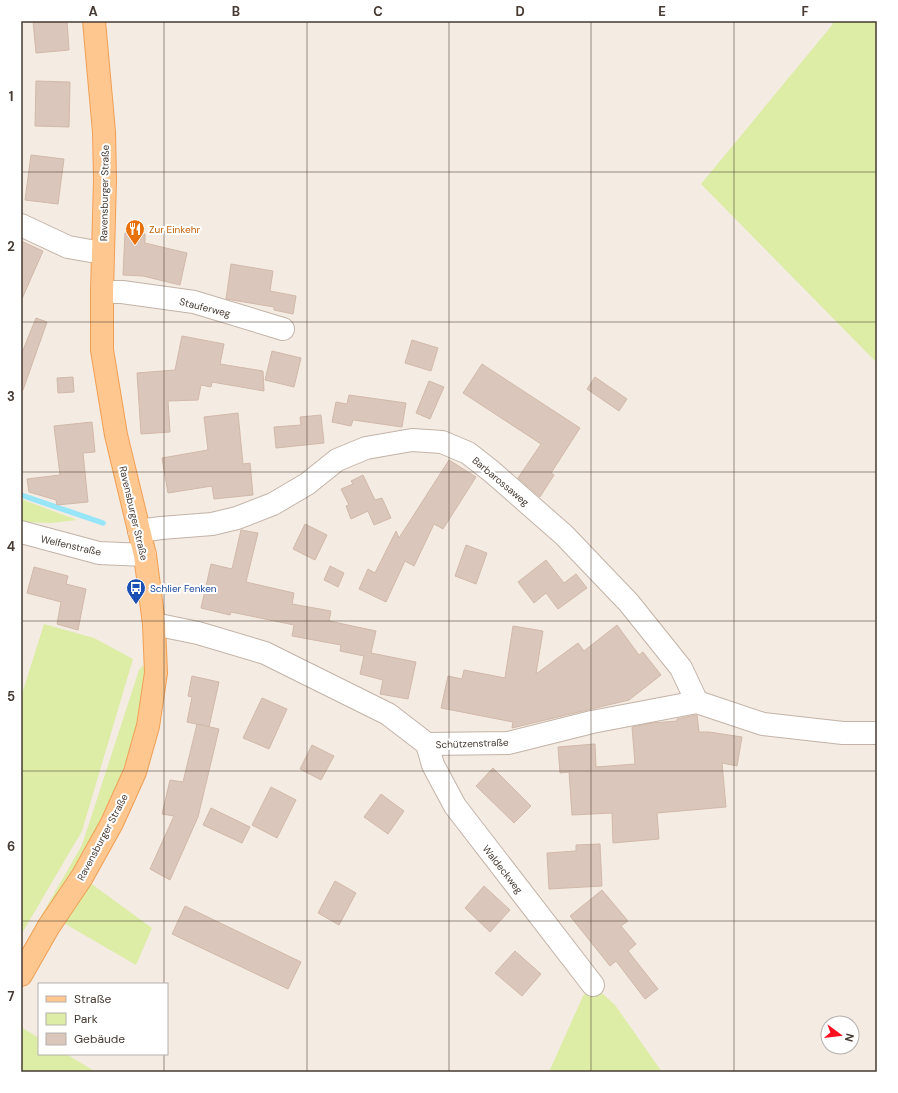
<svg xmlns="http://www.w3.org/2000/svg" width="898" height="1093" viewBox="0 0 898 1093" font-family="'DM Sans',sans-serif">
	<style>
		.green { fill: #ddeda6 }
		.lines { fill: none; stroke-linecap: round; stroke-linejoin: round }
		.stream { stroke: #97e6f8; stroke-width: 5.5 }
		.building { fill: #dac6ba; stroke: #d2b9a9 }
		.minor-casing { stroke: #c3b3a7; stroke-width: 24 }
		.major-casing { stroke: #f19f53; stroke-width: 24 }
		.minor { stroke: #fff; stroke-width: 22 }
		.major { stroke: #ffc790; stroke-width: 22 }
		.grid { fill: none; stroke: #463a32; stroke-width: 1; stroke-opacity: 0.55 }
		.labels { text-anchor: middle; stroke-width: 4; stroke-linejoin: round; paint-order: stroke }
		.street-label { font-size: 10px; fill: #463a32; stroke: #fff }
		.food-label { font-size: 10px; fill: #c56008; stroke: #fff; text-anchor: start }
		.transit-label { font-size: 10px; fill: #164399; stroke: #fff; text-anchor: start }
		.neatline { fill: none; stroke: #463a32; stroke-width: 1.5 }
		.grid-label { font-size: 13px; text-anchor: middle; font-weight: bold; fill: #463a32 }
	</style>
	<rect width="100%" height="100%" fill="#f4ebe3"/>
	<g class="green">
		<polygon points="831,21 877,21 877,363 701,184 833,24"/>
		<polygon points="21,499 77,520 51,523 21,522"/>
		<polygon points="44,624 94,638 133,659 82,831 21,935 21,697"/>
		<polygon points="143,665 147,682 136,735 103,821 21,958 21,951 82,845 139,670"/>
		<polygon points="89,882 152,928 136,965 62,922"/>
		<polygon points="593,985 615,1005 662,1072 549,1072 583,996"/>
		<polygon points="21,1027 39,1038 39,1054 66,1054 96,1072 21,1072"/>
	</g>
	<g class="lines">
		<polyline class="stream" points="21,495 103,523"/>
	</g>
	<g class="building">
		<polygon points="33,21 67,21 69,50 36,53"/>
		<polygon points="36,81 70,82 69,127 35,126"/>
		<polygon points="31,155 64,159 58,204 25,200"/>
		<polygon points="125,233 145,234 145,243 187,253 180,285 143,276 123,275"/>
		<polygon points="21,241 43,251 21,301"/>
		<polygon points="231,264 273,271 270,291 296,296 293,314 274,310 274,307 226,299"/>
		<polygon points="36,318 47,322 23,390 21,390 21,355"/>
		<polygon points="182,336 224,344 220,364 263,371 264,391 212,382 211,387 201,385 198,400 168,401 170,432 141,434 137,373 175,370"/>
		<polygon points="412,340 438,348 431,371 405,363"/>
		<polygon points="272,351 301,358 294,387 265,380"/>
		<polygon points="482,364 580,428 551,473 554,475 540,497 518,478 541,444 463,393"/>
		<polygon points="73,377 74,392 58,393 57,378"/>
		<polygon points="595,377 627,399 619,411 587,389"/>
		<polygon points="429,381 444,387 430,419 416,413"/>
		<polygon points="349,395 406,403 402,427 353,420 351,426 332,422 336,402 347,404"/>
		<polygon points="238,413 243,464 250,463 253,495 214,499 212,486 168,493 162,458 208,450 204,417"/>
		<polygon points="321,415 324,443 276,448 274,427 301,425 300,417"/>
		<polygon points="92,422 95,452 83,453 88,502 57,505 56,500 29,492 27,479 60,475 54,426"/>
		<polygon points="449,460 476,477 443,529 434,524 414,566 405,561 386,602 359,589 368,569 375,573 396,531 399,538"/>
		<polygon points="363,475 375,500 382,498 391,518 374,525 368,511 351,519 346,506 349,505 341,489 353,484 351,481"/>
		<polygon points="305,524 327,535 315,560 293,549"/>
		<polygon points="241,530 258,533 246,582 294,593 292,604 331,611 329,621 376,631 371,653 416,662 408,699 380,694 383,680 360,674 364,656 340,651 341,645 292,636 294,625 231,612 230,615 201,608 211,564 232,569"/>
		<polygon points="466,545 487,553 476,584 455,576"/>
		<polygon points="546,560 564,583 576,574 587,588 558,609 546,593 534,603 518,582"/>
		<polygon points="330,566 344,573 338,587 324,580"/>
		<polygon points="34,567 68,576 66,584 86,589 78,630 57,624 61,602 27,593"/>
		<polygon points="617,625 639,655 643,652 661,675 629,700 512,728 513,722 441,708 448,676 462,679 464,670 505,678 513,626 543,631 536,674 578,643 584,651"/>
		<polygon points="192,676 219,682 209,727 187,722 192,697 188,696"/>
		<polygon points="262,698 287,709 269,749 243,738"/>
		<polygon points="696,715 697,715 699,732 709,732 742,737 737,766 722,763 726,807 657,813 659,839 613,843 612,813 572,815 569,772 560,773 558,747 595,744 596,767 635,764 632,727 652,723 677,721 677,719"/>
		<polygon points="197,724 219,729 198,817 170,880 150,869 174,816 162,814 170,780 183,782"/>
		<polygon points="312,745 334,756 321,780 300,769"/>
		<polygon points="493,768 531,806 514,823 476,786"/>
		<polygon points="271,787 296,800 277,838 252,825"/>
		<polygon points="381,794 404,811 388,834 364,817"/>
		<polygon points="211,808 250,827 242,843 203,825"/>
		<polygon points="600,844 602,886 549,889 547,853 576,851 576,845"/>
		<polygon points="335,881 356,893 339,925 318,913"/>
		<polygon points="484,886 510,910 490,932 465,908"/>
		<polygon points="602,890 628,921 621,926 636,944 628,951 658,989 645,999 616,961 610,966 570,916"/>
		<polygon points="185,906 301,962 288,989 172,934"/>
		<polygon points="515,951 541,974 522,996 495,973"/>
	</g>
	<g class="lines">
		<g class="minor-casing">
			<g id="minor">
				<polyline points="21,225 68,247 102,253"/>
				<polyline points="102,292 122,292 194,302 283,329"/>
				<polyline points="139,531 161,528 212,524 237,518 273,504 307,484 337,460 366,448 412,440 442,442 468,453 491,471 564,535 629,603 681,668 697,702"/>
				<polyline points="21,532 99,553 145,555"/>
				<polyline points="154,624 198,633 265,653 388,714 427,744 508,743 592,722 697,702 763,724 843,733 877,733"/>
				<polyline points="427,744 433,765 455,806 593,985"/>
			</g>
		</g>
		<g class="major-casing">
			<polyline id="major" points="21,975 49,926 82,877 112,823 135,772 148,726 156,673 154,624 145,555 116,435 102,350 102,292 105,179 104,132 94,21"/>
		</g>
		<use href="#minor" class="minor"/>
		<use href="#major" class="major"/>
	</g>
	<path class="grid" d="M164 21V984M307 21V1072M449 21V1072M591 21V1072M734 21V1072M21 172H877M21 322H877M21 472H877M21 621H877M21 771H877M21 921H877M164 1054V1072"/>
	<defs>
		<g id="restaurant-pin" transform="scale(1)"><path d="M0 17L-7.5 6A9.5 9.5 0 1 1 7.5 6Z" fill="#e8710a" stroke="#fff"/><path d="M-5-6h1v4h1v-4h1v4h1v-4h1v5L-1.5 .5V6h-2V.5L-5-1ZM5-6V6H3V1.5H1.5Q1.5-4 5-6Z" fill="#fff"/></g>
		<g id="bus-pin" transform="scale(1)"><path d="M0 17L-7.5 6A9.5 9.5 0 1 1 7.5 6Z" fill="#1a4fb4" stroke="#fff"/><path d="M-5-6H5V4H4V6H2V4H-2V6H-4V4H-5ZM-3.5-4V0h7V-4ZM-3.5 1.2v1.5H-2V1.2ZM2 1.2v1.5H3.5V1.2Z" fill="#fff"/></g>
	</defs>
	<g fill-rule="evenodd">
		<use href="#restaurant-pin" x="135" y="229"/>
		<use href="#bus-pin" x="136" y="588"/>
	</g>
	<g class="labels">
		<g class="street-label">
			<text transform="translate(104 193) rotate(-89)" y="4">Ravensburger Straße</text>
			<text transform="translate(205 307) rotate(14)" y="4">Stauferweg</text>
			<text transform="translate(501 481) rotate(40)" y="4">Barbarossaweg</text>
			<text transform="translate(134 513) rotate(77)" y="4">Ravensburger Straße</text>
			<text transform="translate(71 545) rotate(13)" y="4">Welfenstraße</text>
			<text transform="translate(472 743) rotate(-2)" y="4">Schützenstraße</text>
			<text transform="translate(102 837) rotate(-62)" y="4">Ravensburger Straße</text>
			<text transform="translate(503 869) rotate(52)" y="4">Waldeckweg</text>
		</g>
		<g class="food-label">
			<text x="149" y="233">Zur Einkehr</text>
		</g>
		<g class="transit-label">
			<text x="150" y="592">Schlier Fenken</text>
		</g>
	</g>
	<rect width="898" height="1093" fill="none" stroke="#ffffff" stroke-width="44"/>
	<rect x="38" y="983" width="130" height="72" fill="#ffffff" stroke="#b5b0ad"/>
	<rect x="46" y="996" width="20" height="6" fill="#ffc790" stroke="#b5b0ad"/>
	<text x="74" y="1003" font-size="12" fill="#463a32">Straße</text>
	<rect x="46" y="1013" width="20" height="12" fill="#ddeda6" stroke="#b5b0ad"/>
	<text x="74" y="1023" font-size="12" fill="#463a32">Park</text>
	<rect x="46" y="1033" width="20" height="12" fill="#dac6ba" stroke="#b5b0ad"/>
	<text x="74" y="1043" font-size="12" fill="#463a32">Gebäude</text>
	<g transform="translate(840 1035) rotate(105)"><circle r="19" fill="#ffffff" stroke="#b5b0ad"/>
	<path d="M0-3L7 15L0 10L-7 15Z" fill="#ff0e1f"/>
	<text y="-6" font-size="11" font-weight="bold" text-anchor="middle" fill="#463a32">N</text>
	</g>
	<rect x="22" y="22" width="854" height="1049" class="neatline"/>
	<g class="grid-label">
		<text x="93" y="16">A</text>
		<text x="236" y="16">B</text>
		<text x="378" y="16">C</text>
		<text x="520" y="16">D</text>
		<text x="662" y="16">E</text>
		<text x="805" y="16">F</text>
		<text x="11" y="101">1</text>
		<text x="11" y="251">2</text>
		<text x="11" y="401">3</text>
		<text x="11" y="551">4</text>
		<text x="11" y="701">5</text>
		<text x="11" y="851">6</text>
		<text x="11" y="1001">7</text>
	</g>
</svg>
